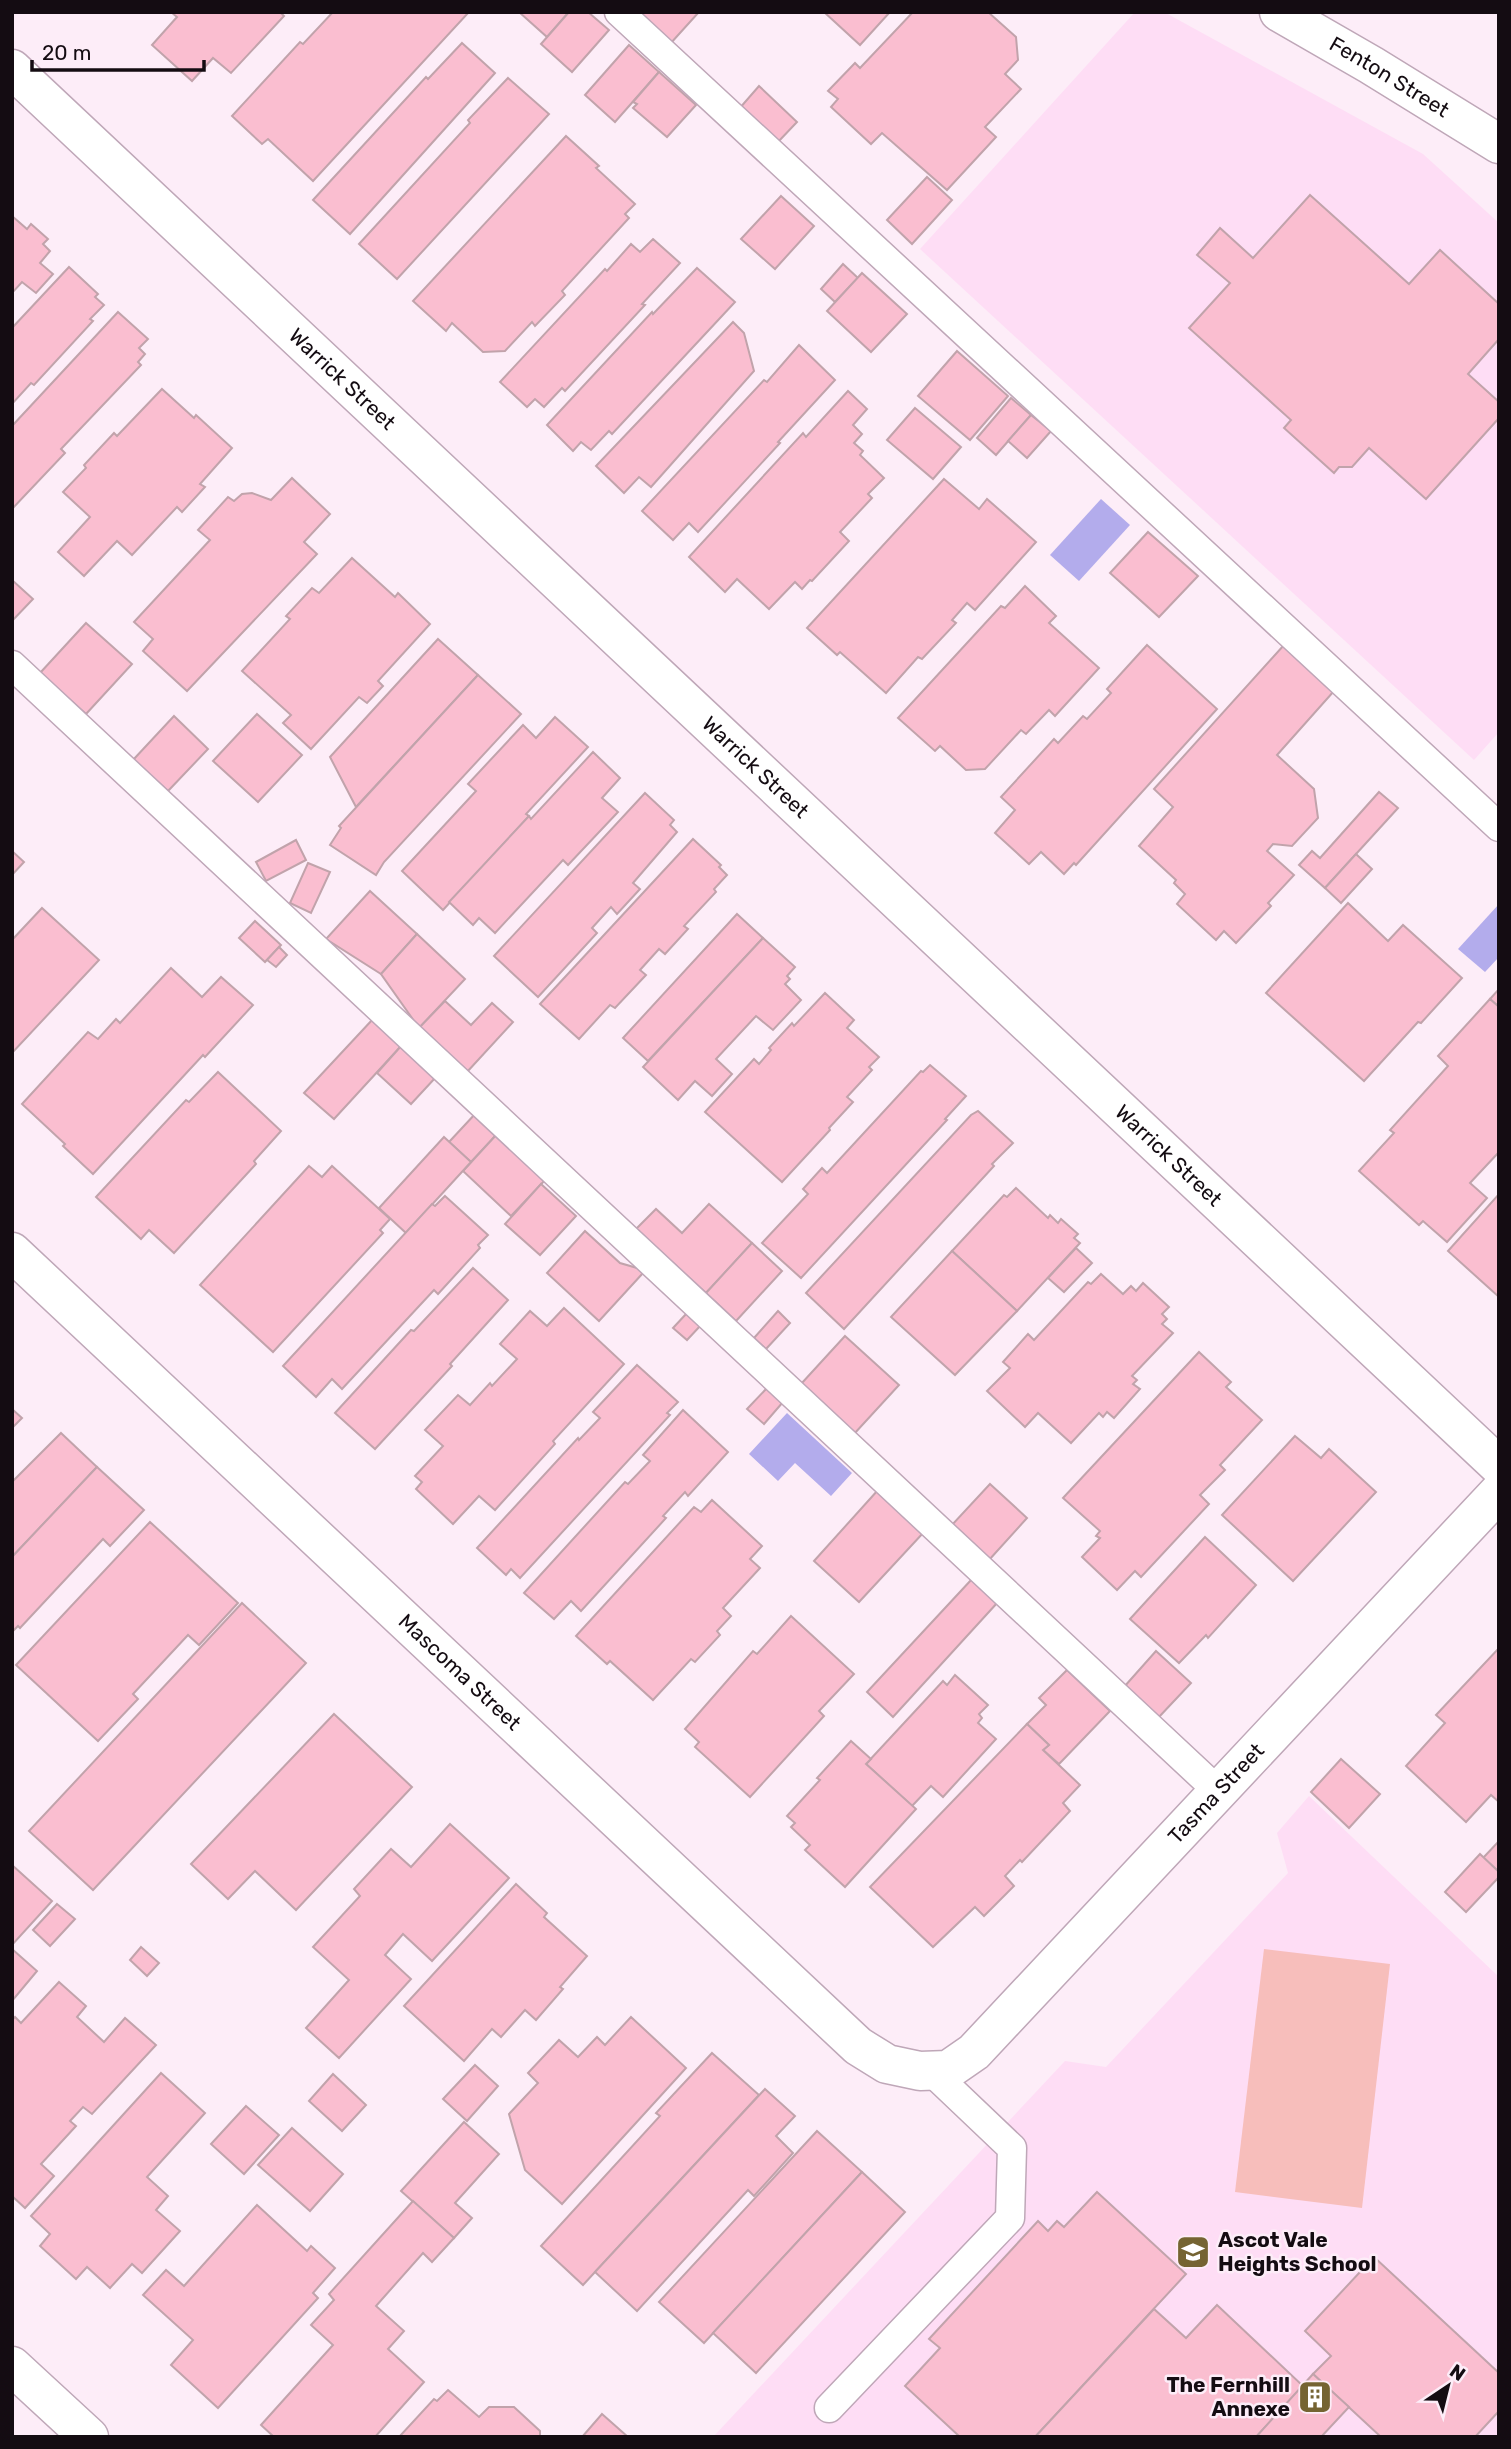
<svg xmlns="http://www.w3.org/2000/svg" width="1511" height="2449" viewBox="0 0 1511 2449" font-family="Rubik,sans-serif">
	<style>
		.built { fill: #feddf5 }
		.green { fill: #f7bebb }
		.water { fill: #b3acec }
		.building { fill: #fabed0; stroke: #c1a3ab; stroke-width: 2 }
		.lines { fill: none; stroke-linecap: round; stroke-linejoin: round }
		.service-casing { stroke: #bfa7b8; stroke-width: 31 }
		.minor-casing { stroke: #bfa7b8; stroke-width: 41 }
		.service { stroke: #fff; stroke-width: 28 }
		.minor { stroke: #fff; stroke-width: 38 }
		.labels { text-anchor: middle; stroke-width: 5; stroke-linejoin: round; paint-order: stroke }
		.street-label { font-size: 21px; fill: #140c12; stroke: #fdedf8 }
		.poi-label { font-size: 21px; font-weight: bold; fill: #140c12; stroke: #fdedf8; text-anchor: start }
	</style>
	<rect width="100%" height="100%" fill="#fdedf8"/>
	<g class="built">
		<polygon points="1135,12 1164,12 1423,154 1499,223 1499,732 1474,760 920,249"/>
		<polygon points="1309,1796 1499,1977 1499,2437 713,2437 1065,2061 1106,2067 1288,1873 1277,1833"/>
	</g>
	<polygon class="green" points="1264,1949 1390,1964 1362,2208 1235,2192"/>
	<g class="water">
		<polygon points="1101,499 1130,525 1079,581 1050,555"/>
		<polygon points="1499,904 1499,957 1485,972 1458,949"/>
		<polygon points="787,1413 852,1473 831,1496 795,1463 778,1481 749,1454"/>
	</g>
	<g class="building">
		<polygon points="171,12 280,12 284,16 231,73 213,58 192,81 152,45 177,17"/>
		<polygon points="333,12 469,12 313,181 268,139 262,144 232,116 300,42 303,44"/>
		<polygon points="519,12 569,12 547,37"/>
		<polygon points="569,12 588,12 609,30 572,72 541,44"/>
		<polygon points="635,12 699,12 670,44"/>
		<polygon points="824,12 890,12 860,45"/>
		<polygon points="913,12 988,12 1016,37 1018,60 1005,74 1021,89 985,127 996,137 947,190 882,133 871,144 831,107 838,99 828,91 855,63 860,68"/>
		<polygon points="462,43 495,73 350,234 313,200 426,77 428,79"/>
		<polygon points="629,45 659,72 615,122 585,95"/>
		<polygon points="659,72 696,105 667,137 633,108 637,104 633,102"/>
		<polygon points="508,78 549,114 397,279 359,244 470,123 468,120"/>
		<polygon points="759,86 797,122 777,143 739,109"/>
		<polygon points="566,136 599,166 596,168 635,204 625,214 629,218 562,291 565,295 535,326 532,322 505,351 483,352 452,323 446,331 413,301"/>
		<polygon points="927,177 952,200 912,244 887,220"/>
		<polygon points="1310,195 1409,284 1440,250 1499,304 1499,339 1468,374 1499,402 1499,418 1426,499 1369,448 1352,467 1339,467 1334,473 1284,428 1291,420 1189,328 1230,283 1197,255 1220,228 1253,258"/>
		<polygon points="781,196 814,226 775,269 741,239"/>
		<polygon points="12,216 27,229 31,224 48,239 43,244 50,251 40,263 53,274 36,293 22,282 12,293"/>
		<polygon points="653,239 680,263 642,304 645,305 565,391 562,388 544,407 535,399 527,407 500,382 605,269 607,271 631,244 640,252"/>
		<polygon points="843,264 858,278 835,302 821,289"/>
		<polygon points="69,267 98,294 95,297 104,305 90,319 93,321 34,385 31,383 12,404 12,328"/>
		<polygon points="697,268 735,302 612,434 609,431 591,450 581,442 573,451 547,425 652,312 653,314"/>
		<polygon points="862,273 907,314 871,352 827,311"/>
		<polygon points="118,312 148,339 139,348 145,354 138,362 141,365 61,449 65,453 12,509 12,426"/>
		<polygon points="733,322 744,333 754,371 651,487 639,477 624,493 596,466"/>
		<polygon points="799,345 835,380 778,442 780,443 698,532 689,523 673,540 642,511 764,380 767,382"/>
		<polygon points="957,351 1008,396 970,440 918,396"/>
		<polygon points="162,389 194,418 196,415 232,448 200,484 205,487 182,512 177,507 132,555 117,541 84,576 58,552 90,517 63,492 86,468 84,465 114,433 117,436"/>
		<polygon points="848,391 867,409 853,425 862,434 854,443 863,451 860,455 884,478 868,494 872,498 840,532 849,541 812,581 810,580 802,589 795,582 769,609 737,579 725,592 689,557 803,433 806,437"/>
		<polygon points="1011,398 1031,415 996,455 977,438"/>
		<polygon points="915,408 961,447 933,479 887,440"/>
		<polygon points="1031,415 1051,431 1027,458 1008,441"/>
		<polygon points="292,478 330,514 304,542 317,554 187,691 143,651 153,639 134,622 210,540 198,530 228,497 234,501 242,494 252,493 271,500"/>
		<polygon points="944,479 979,509 987,499 1036,542 975,610 967,603 952,620 956,623 922,659 918,657 886,693 840,652 837,655 807,628"/>
		<polygon points="1148,532 1198,576 1159,617 1110,573"/>
		<polygon points="352,558 395,597 398,593 430,624 378,681 383,686 367,703 359,697 311,749 283,723 291,715 242,671 290,619 286,616 312,588 319,593"/>
		<polygon points="12,580 33,599 12,621"/>
		<polygon points="1025,586 1056,616 1049,623 1099,668 1055,716 1049,710 1026,734 1021,730 985,769 966,770 940,746 935,751 898,718 1001,606 1005,608"/>
		<polygon points="86,623 132,664 86,714 40,673"/>
		<polygon points="438,639 478,675 356,807 330,757"/>
		<polygon points="1147,645 1217,709 1076,865 1074,863 1064,874 1041,852 1029,864 995,833 1015,810 1001,797 1054,739 1058,743 1083,716 1087,719 1111,693 1107,689"/>
		<polygon points="1284,645 1334,691 1277,755 1314,789 1318,818 1292,846 1273,844 1267,851 1294,875 1268,903 1271,906 1236,943 1224,931 1216,940 1177,904 1185,894 1174,883 1176,880 1139,846 1173,807 1154,789"/>
		<polygon points="478,675 521,714 384,862 376,875 330,845 341,828 339,826"/>
		<polygon points="257,714 302,755 258,802 213,761"/>
		<polygon points="174,716 208,749 168,791 133,760"/>
		<polygon points="555,717 588,747 526,814 529,816 443,910 402,871 476,791 468,784 523,725 536,738"/>
		<polygon points="593,752 620,778 602,798 618,812 568,865 563,860 495,933 479,918 473,925 449,902 529,816 531,819"/>
		<polygon points="1379,792 1398,808 1325,888 1299,865 1312,851 1320,858"/>
		<polygon points="645,793 674,820 670,825 677,832 633,883 640,889 617,914 611,907 592,928 597,933 538,997 494,956"/>
		<polygon points="693,839 721,865 719,867 727,875 714,889 716,892 684,926 688,929 665,954 659,949 640,970 646,975 615,1008 610,1005 579,1039 540,1004"/>
		<polygon points="296,840 306,860 266,881 256,862"/>
		<polygon points="12,851 24,862 12,875"/>
		<polygon points="1356,854 1372,869 1341,903 1325,888"/>
		<polygon points="308,863 330,872 311,913 290,903"/>
		<polygon points="370,891 417,934 381,974 326,939"/>
		<polygon points="1348,903 1388,941 1403,925 1462,978 1421,1023 1418,1022 1364,1081 1266,993"/>
		<polygon points="42,908 99,960 12,1053 12,940"/>
		<polygon points="737,914 763,938 648,1061 623,1038"/>
		<polygon points="255,921 281,945 265,962 239,938"/>
		<polygon points="417,934 465,979 419,1028 381,974"/>
		<polygon points="763,938 795,967 787,976 790,979 785,984 801,1000 773,1030 756,1016 716,1059 732,1074 712,1096 695,1081 678,1100 643,1067"/>
		<polygon points="279,947 287,955 276,967 267,960"/>
		<polygon points="171,968 202,997 221,977 253,1005 205,1057 203,1055 93,1174 63,1146 65,1144 22,1104 88,1032 98,1039 116,1019 120,1023"/>
		<polygon points="1499,989 1499,1007 1490,999"/>
		<polygon points="825,993 854,1020 847,1028 879,1057 869,1067 872,1070 847,1097 853,1102 829,1128 830,1130 782,1182 705,1112 754,1059 759,1064 771,1050 769,1048 792,1023 794,1026"/>
		<polygon points="1490,999 1499,1007 1499,1152 1470,1183 1487,1198 1447,1242 1423,1221 1419,1225 1359,1171 1394,1133 1390,1130 1448,1066 1438,1056"/>
		<polygon points="445,1001 471,1025 492,1003 513,1022 467,1072 419,1028"/>
		<polygon points="373,1019 402,1045 334,1119 304,1093"/>
		<polygon points="402,1045 436,1077 411,1104 377,1073"/>
		<polygon points="930,1065 966,1096 945,1119 947,1120 801,1278 762,1243 808,1194 803,1189 822,1168 827,1173 921,1071 923,1072"/>
		<polygon points="218,1072 281,1131 254,1161 256,1164 174,1253 149,1230 141,1239 96,1197 186,1100 189,1102"/>
		<polygon points="978,1111 1013,1143 992,1164 994,1166 844,1329 806,1293 971,1115"/>
		<polygon points="476,1113 498,1133 471,1162 449,1142"/>
		<polygon points="498,1133 546,1179 511,1216 463,1171"/>
		<polygon points="444,1137 471,1162 406,1233 379,1208"/>
		<polygon points="309,1166 322,1177 332,1166 390,1219 380,1230 383,1233 273,1352 200,1285"/>
		<polygon points="541,1184 576,1216 540,1255 505,1224"/>
		<polygon points="1016,1188 1048,1218 1050,1215 1058,1223 1061,1219 1078,1234 1074,1238 1080,1243 1017,1311 952,1251 1004,1195 1007,1197"/>
		<polygon points="1499,1194 1499,1297 1448,1251"/>
		<polygon points="445,1196 488,1235 478,1245 480,1248 438,1294 434,1290 342,1389 332,1379 316,1397 283,1366 432,1204 435,1206"/>
		<polygon points="709,1204 752,1243 706,1293 636,1229 656,1209 682,1233"/>
		<polygon points="585,1231 620,1263 637,1268 643,1273 599,1321 547,1273"/>
		<polygon points="752,1243 782,1271 736,1321 706,1293"/>
		<polygon points="1076,1248 1092,1263 1064,1292 1048,1278"/>
		<polygon points="952,1251 1017,1311 955,1375 891,1317"/>
		<polygon points="473,1268 508,1300 450,1364 452,1366 375,1449 335,1413 411,1330 414,1331"/>
		<polygon points="1101,1274 1123,1294 1131,1286 1136,1291 1143,1283 1169,1307 1162,1314 1167,1319 1162,1324 1173,1333 1132,1376 1137,1380 1133,1384 1140,1389 1114,1418 1107,1412 1103,1417 1099,1413 1071,1443 1038,1413 1025,1427 987,1391 1010,1368 1003,1362 1028,1334 1034,1340 1088,1282 1091,1284"/>
		<polygon points="564,1308 624,1364 553,1441 555,1444 495,1510 479,1496 453,1524 416,1489 422,1482 415,1476 443,1446 425,1430 458,1395 470,1405 490,1383 492,1386 517,1359 500,1344 530,1311 547,1326"/>
		<polygon points="778,1311 790,1323 766,1349 754,1338"/>
		<polygon points="687,1313 701,1325 687,1340 673,1328"/>
		<polygon points="845,1336 899,1385 854,1434 801,1384"/>
		<polygon points="1199,1352 1231,1382 1226,1387 1262,1420 1220,1465 1225,1470 1200,1495 1209,1504 1141,1577 1135,1571 1117,1590 1082,1557 1100,1538 1096,1536 1100,1531 1063,1498"/>
		<polygon points="637,1365 678,1402 667,1413 670,1415 520,1578 511,1569 506,1575 477,1548 578,1438 579,1440 600,1418 593,1412"/>
		<polygon points="767,1388 783,1402 764,1424 747,1409"/>
		<polygon points="12,1409 22,1418 12,1428"/>
		<polygon points="683,1410 728,1452 688,1496 685,1492 663,1516 666,1518 581,1611 571,1601 554,1619 524,1593 625,1482 628,1484 650,1461 643,1455"/>
		<polygon points="61,1433 97,1467 12,1557 12,1482"/>
		<polygon points="1295,1436 1321,1458 1329,1449 1376,1492 1293,1581 1222,1515"/>
		<polygon points="97,1467 144,1510 110,1546 103,1539 20,1628 18,1626 12,1632 12,1557"/>
		<polygon points="990,1484 1027,1518 989,1560 951,1526"/>
		<polygon points="878,1490 924,1532 859,1602 814,1561"/>
		<polygon points="712,1500 762,1546 750,1559 760,1568 723,1608 731,1616 717,1631 720,1635 695,1662 691,1659 653,1700 610,1661 607,1664 576,1636 694,1507 701,1512"/>
		<polygon points="150,1522 238,1603 199,1645 188,1635 133,1694 138,1699 98,1741 16,1665"/>
		<polygon points="1205,1537 1256,1585 1208,1638 1206,1635 1179,1663 1130,1619"/>
		<polygon points="972,1579 998,1602 893,1717 867,1692"/>
		<polygon points="242,1603 306,1663 93,1890 29,1831"/>
		<polygon points="791,1616 854,1674 819,1711 824,1716 750,1797 695,1747 699,1742 685,1729 753,1651 757,1654"/>
		<polygon points="1499,1648 1499,1802 1491,1795 1466,1822 1406,1766 1445,1723 1436,1715"/>
		<polygon points="1156,1651 1191,1683 1158,1718 1124,1687"/>
		<polygon points="1067,1670 1110,1711 1059,1764 1043,1750 1049,1745 1027,1724 1046,1705 1039,1698"/>
		<polygon points="955,1675 988,1705 979,1714 982,1718 978,1723 996,1739 943,1797 931,1786 912,1806 866,1764 943,1681 947,1685"/>
		<polygon points="334,1714 412,1787 296,1910 255,1871 228,1899 191,1864"/>
		<polygon points="1027,1724 1049,1745 1043,1750 1080,1785 1063,1803 1070,1811 1022,1862 1020,1860 1005,1876 1014,1886 984,1916 975,1907 933,1947 870,1887"/>
		<polygon points="851,1741 871,1759 866,1764 916,1809 845,1887 805,1850 810,1845 791,1827 795,1823 787,1816 820,1780 817,1778"/>
		<polygon points="1341,1759 1380,1794 1349,1828 1311,1792"/>
		<polygon points="450,1824 509,1878 432,1961 403,1934 385,1955 411,1979 339,2058 306,2028 349,1980 313,1947 360,1896 354,1889 391,1849 411,1867"/>
		<polygon points="1499,1841 1499,1872 1483,1858"/>
		<polygon points="1480,1854 1499,1872 1499,1877 1466,1912 1445,1892"/>
		<polygon points="12,1865 52,1901 12,1945"/>
		<polygon points="516,1884 547,1913 544,1917 587,1956 560,1987 563,1989 536,2020 525,2010 501,2037 492,2029 464,2061 404,2006"/>
		<polygon points="57,1904 75,1919 50,1946 33,1930"/>
		<polygon points="141,1947 159,1963 147,1976 130,1960"/>
		<polygon points="12,1949 37,1971 12,2001"/>
		<polygon points="59,1982 86,2006 77,2017 104,2042 125,2018 156,2045 92,2114 83,2107 70,2121 76,2126 41,2164 54,2176 25,2208 12,2196 12,2020 15,2017 21,2023"/>
		<polygon points="631,2017 686,2068 562,2204 525,2170 509,2114 538,2083 528,2073 559,2040 578,2057 597,2037 605,2045"/>
		<polygon points="712,2053 759,2095 583,2285 541,2246 660,2116 656,2113"/>
		<polygon points="475,2065 498,2086 467,2121 443,2099"/>
		<polygon points="161,2073 205,2113 147,2177 168,2196 156,2210 180,2231 142,2273 132,2264 110,2288 87,2267 76,2279 40,2246 50,2234 31,2216"/>
		<polygon points="333,2074 366,2105 342,2131 309,2101"/>
		<polygon points="765,2089 795,2116 776,2136 793,2153 754,2196 748,2190 637,2311 595,2272"/>
		<polygon points="246,2106 279,2135 244,2174 211,2144"/>
		<polygon points="464,2122 499,2154 455,2203 472,2218 454,2238 401,2191"/>
		<polygon points="292,2128 343,2174 310,2211 258,2165"/>
		<polygon points="817,2131 862,2172 704,2343 659,2302"/>
		<polygon points="862,2172 905,2212 756,2373 713,2333"/>
		<polygon points="1097,2192 1186,2274 1035,2437 960,2437 905,2386 940,2348 929,2339 1038,2221 1048,2231 1057,2221 1064,2227"/>
		<polygon points="413,2201 454,2238 432,2262 423,2253 376,2306 404,2331 388,2349 424,2382 375,2437 274,2437 261,2425 333,2345 311,2325 334,2300 329,2294"/>
		<polygon points="257,2205 307,2251 311,2246 335,2268 313,2293 318,2298 218,2408 171,2365 193,2340 143,2295 166,2270 184,2286"/>
		<polygon points="1374,2257 1499,2373 1499,2411 1475,2437 1381,2437 1313,2374 1331,2356 1305,2331"/>
		<polygon points="1217,2305 1303,2386 1256,2437 1035,2437 1154,2309 1186,2338"/>
		<polygon points="1313,2374 1349,2407 1321,2437 1256,2437"/>
		<polygon points="448,2390 479,2417 489,2407 514,2407 540,2431 540,2437 399,2437 434,2399 437,2401"/>
		<polygon points="602,2414 628,2437 582,2437"/>
	</g>
	<g class="lines">
		<g class="service-casing">
			<g id="service">
				<polyline points="619,12 1499,827"/>
				<polyline points="12,665 1218,1791"/>
				<polyline points="829,2408 1010,2218 1012,2148 931,2071"/>
			</g>
		</g>
		<g class="minor-casing">
			<g id="minor">
				<path id="s1" d="M1279 12 1371 65 1499 144"/>
				<path id="s2" d="M12 69 1499 1466"/>
				<path id="s3" d="M12 1252 858 2046 887 2064 920 2071 948 2070 974 2052 1499 1492"/>
				<polyline points="12,2366 89,2437"/>
			</g>
		</g>
		<use href="#service" class="service"/>
		<use href="#minor" class="minor"/>
	</g>
	<defs>
		<g id="school-square" transform="scale(1.75)"><rect x="-9" y="-9" width="18" height="18" rx="4" fill="#756432" stroke="#fdedf8"/><path d="M0-5L7-2L0 1L-7-2ZM-4 1L0 2.5L4 1V4Q0 6-4 4Z" fill="#fff"/></g>
		<g id="building-square" transform="scale(1.75)"><rect x="-9" y="-9" width="18" height="18" rx="4" fill="#756432" stroke="#fdedf8"/><path d="M-4-6H4V6H1V3H-1V6H-4ZM-2.5-4.3h1.7v1.8h-1.7ZM.8-4.3h1.7v1.8H.8ZM-2.5-1h1.7V.8h-1.7ZM.8-1h1.7V.8H.8Z" fill="#fff"/></g>
	</defs>
	<g fill-rule="evenodd">
		<use href="#school-square" x="1193" y="2252"/>
		<use href="#building-square" x="1315" y="2397"/>
	</g>
	<g class="labels">
		<g class="street-label">
			<text dy="7" stroke="none"><textPath href="#s1" startOffset="128">Fenton Street</textPath></text>
			<text dy="7" stroke="none"><textPath href="#s2" startOffset="453">Warrick Street</textPath></text>
			<text dy="7" stroke="none"><textPath href="#s2" startOffset="1020">Warrick Street</textPath></text>
			<text dy="7" stroke="none"><textPath href="#s2" startOffset="1587">Warrick Street</textPath></text>
			<text dy="7" stroke="none"><textPath href="#s3" startOffset="614">Mascoma Street</textPath></text>
			<text dy="7" stroke="none"><textPath href="#s3" startOffset="1642">Tasma Street</textPath></text>
		</g>
		<g class="poi-label">
			<text x="1218" y="2247">Ascot Vale<tspan x="1218" dy="24">Heights School</tspan></text>
			<text x="1290" y="2392" text-anchor="end">The Fernhill<tspan x="1290" dy="24">Annexe</tspan></text>
		</g>
	</g>
	<rect width="1511" height="2449" fill="none" stroke="#140c12" stroke-width="28"/>
	<g transform="translate(1448 2386) rotate(35)" stroke="#fdedf8" stroke-width="5" paint-order="stroke">
	<path d="M0-5L12 26L0 18L-12 26Z" fill="#140c12"/>
	<text y="-10" font-size="19" font-weight="bold" text-anchor="middle" fill="#140c12">N</text>
	</g>
	<path d="M32 60v10h172v-10" fill="none" stroke="#140c12" stroke-width="3.5"/>
	<text x="42" y="60" font-size="21" fill="#140c12" stroke="#fdedf8" stroke-width="5" paint-order="stroke">20 m</text>
</svg>
